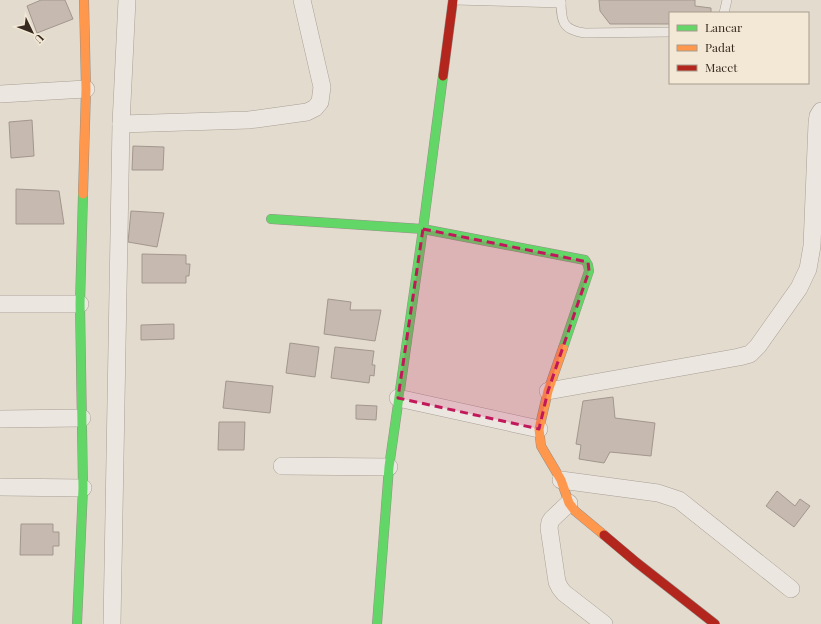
<svg xmlns="http://www.w3.org/2000/svg" width="821" height="624" viewBox="0 0 821 624" font-family="'Playfair Display',serif">
	<style>
		.building { fill: #c6b9af; stroke: #a3978d }
		.lines { fill: none; stroke-linecap: round; stroke-linejoin: round }
		.lane-casing { stroke: #a8a097; stroke-width: 10 }
		.street-casing { stroke: #a8a097; stroke-width: 18 }
		.fast-casing { stroke: #989087; stroke-width: 10 }
		.slow-casing { stroke: #989087; stroke-width: 10 }
		.jam-casing { stroke: #989087; stroke-width: 10 }
		.lane { stroke: #ebe6df; stroke-width: 9 }
		.street { stroke: #ebe6df; stroke-width: 17 }
		.fast { stroke: #63d668; stroke-width: 9 }
		.slow { stroke: #ff974d; stroke-width: 9 }
		.jam { stroke: #b3261e; stroke-width: 9 }
		.marked { fill: #c2185b; fill-opacity: 0.2; stroke: #c2185b; stroke-width: 3; stroke-dasharray: 8 5; stroke-linejoin: round }
	</style>
	<rect width="100%" height="100%" fill="#e3dbce"/>
	<g class="building">
		<polygon points="41,0 65,0 73,19 37,33 27,6"/>
		<polygon points="599,0 695,0 695,6 711,8 711,13 670,13 670,24 610,24 600,11"/>
		<polygon points="32,120 34,156 11,158 9,122"/>
		<polygon points="133,146 164,147 163,170 132,170"/>
		<polygon points="16,189 59,191 64,224 16,224"/>
		<polygon points="131,211 164,213 157,247 128,242"/>
		<polygon points="142,254 186,255 186,264 190,264 189,276 186,276 186,283 142,283"/>
		<polygon points="328,299 351,302 350,310 381,310 375,341 324,334"/>
		<polygon points="174,324 174,339 141,340 141,325"/>
		<polygon points="290,343 319,347 315,377 286,373"/>
		<polygon points="335,347 374,351 372,365 375,365 374,376 370,375 369,383 331,378"/>
		<polygon points="226,381 273,386 270,413 223,408"/>
		<polygon points="613,397 615,418 655,423 651,456 610,452 604,463 579,459 581,445 576,444 583,401"/>
		<polygon points="356,405 377,406 376,420 356,419"/>
		<polygon points="219,422 245,422 244,450 218,450"/>
		<polygon points="777,491 795,506 800,499 810,506 794,527 766,506"/>
		<polygon points="21,524 53,524 53,532 59,532 59,546 53,546 53,555 20,555"/>
	</g>
	<g class="lines">
		<g class="lane-casing">
			<g id="lane">
				<polyline points="455,0 561,3"/>
				<path d="M561 0C561 21 562 30 585 33L670 32"/>
				<polyline points="724,13 727,0"/>
			</g>
		</g>
		<g class="street-casing">
			<g id="street">
				<polyline points="0,94 86,89"/>
				<polyline points="121,124 249,120 307,112 315,108 320,102 322,87 302,0"/>
				<polyline points="0,304 80,304"/>
				<polyline points="548,391 739,357 750,354 758,346 799,288 808,269 812,246 817,123 818,116 821,111"/>
				<polyline points="398,398 539,429"/>
				<polyline points="0,419 82,418"/>
				<polyline points="282,466 389,467"/>
				<polyline points="561,480 658,493 679,500 791,589"/>
				<polyline points="0,487 83,488"/>
				<polyline points="569,503 552,519 550,522 549,528 557,582 560,588 564,593 604,624"/>
				<polyline points="112,624 121,124 127,0"/>
			</g>
		</g>
		<g class="fast-casing">
			<g id="fast">
				<polyline points="271,219 423,229 585,260 588,265 589,271 563,348"/>
				<polyline points="77,624 83,488 80,304 83,194"/>
				<polyline points="377,624 389,467 423,229 443,76"/>
			</g>
		</g>
		<g class="slow-casing">
			<g id="slow">
				<polyline points="83,194 86,89 84,0"/>
				<polyline points="563,348 548,391 539,429 541,446 561,480 569,503 575,511 604,535"/>
			</g>
		</g>
		<g class="jam-casing">
			<g id="jam">
				<polyline points="443,76 453,0"/>
				<polyline points="604,535 636,562 715,624"/>
			</g>
		</g>
		<use href="#lane" class="lane"/>
		<use href="#street" class="street"/>
		<use href="#fast" class="fast"/>
		<use href="#slow" class="slow"/>
		<use href="#jam" class="jam"/>
	</g>
	<path class="marked" d="M423 229 588 262 589 271 548 391 539 429 398 398Z"/>
	<rect x="669" y="12" width="140" height="72" fill="#f3e8d5" stroke="#a79c8d"/>
	<rect x="677" y="25" width="20" height="6" fill="#63d668" stroke="#a79c8d"/>
	<text x="705" y="32" font-size="12" fill="#362920">Lancar</text>
	<rect x="677" y="45" width="20" height="6" fill="#ff974d" stroke="#a79c8d"/>
	<text x="705" y="52" font-size="12" fill="#362920">Padat</text>
	<rect x="677" y="65" width="20" height="6" fill="#b3261e" stroke="#a79c8d"/>
	<text x="705" y="72" font-size="12" fill="#362920">Macet</text>
	<g transform="translate(32 32) rotate(133)" stroke="#f3e8d5" stroke-width="3" paint-order="stroke">
	<path d="M0-3L7 15L0 10L-7 15Z" fill="#362920"/>
	<text y="-6" font-size="11" font-weight="bold" text-anchor="middle" fill="#362920">U</text>
	</g>
</svg>
